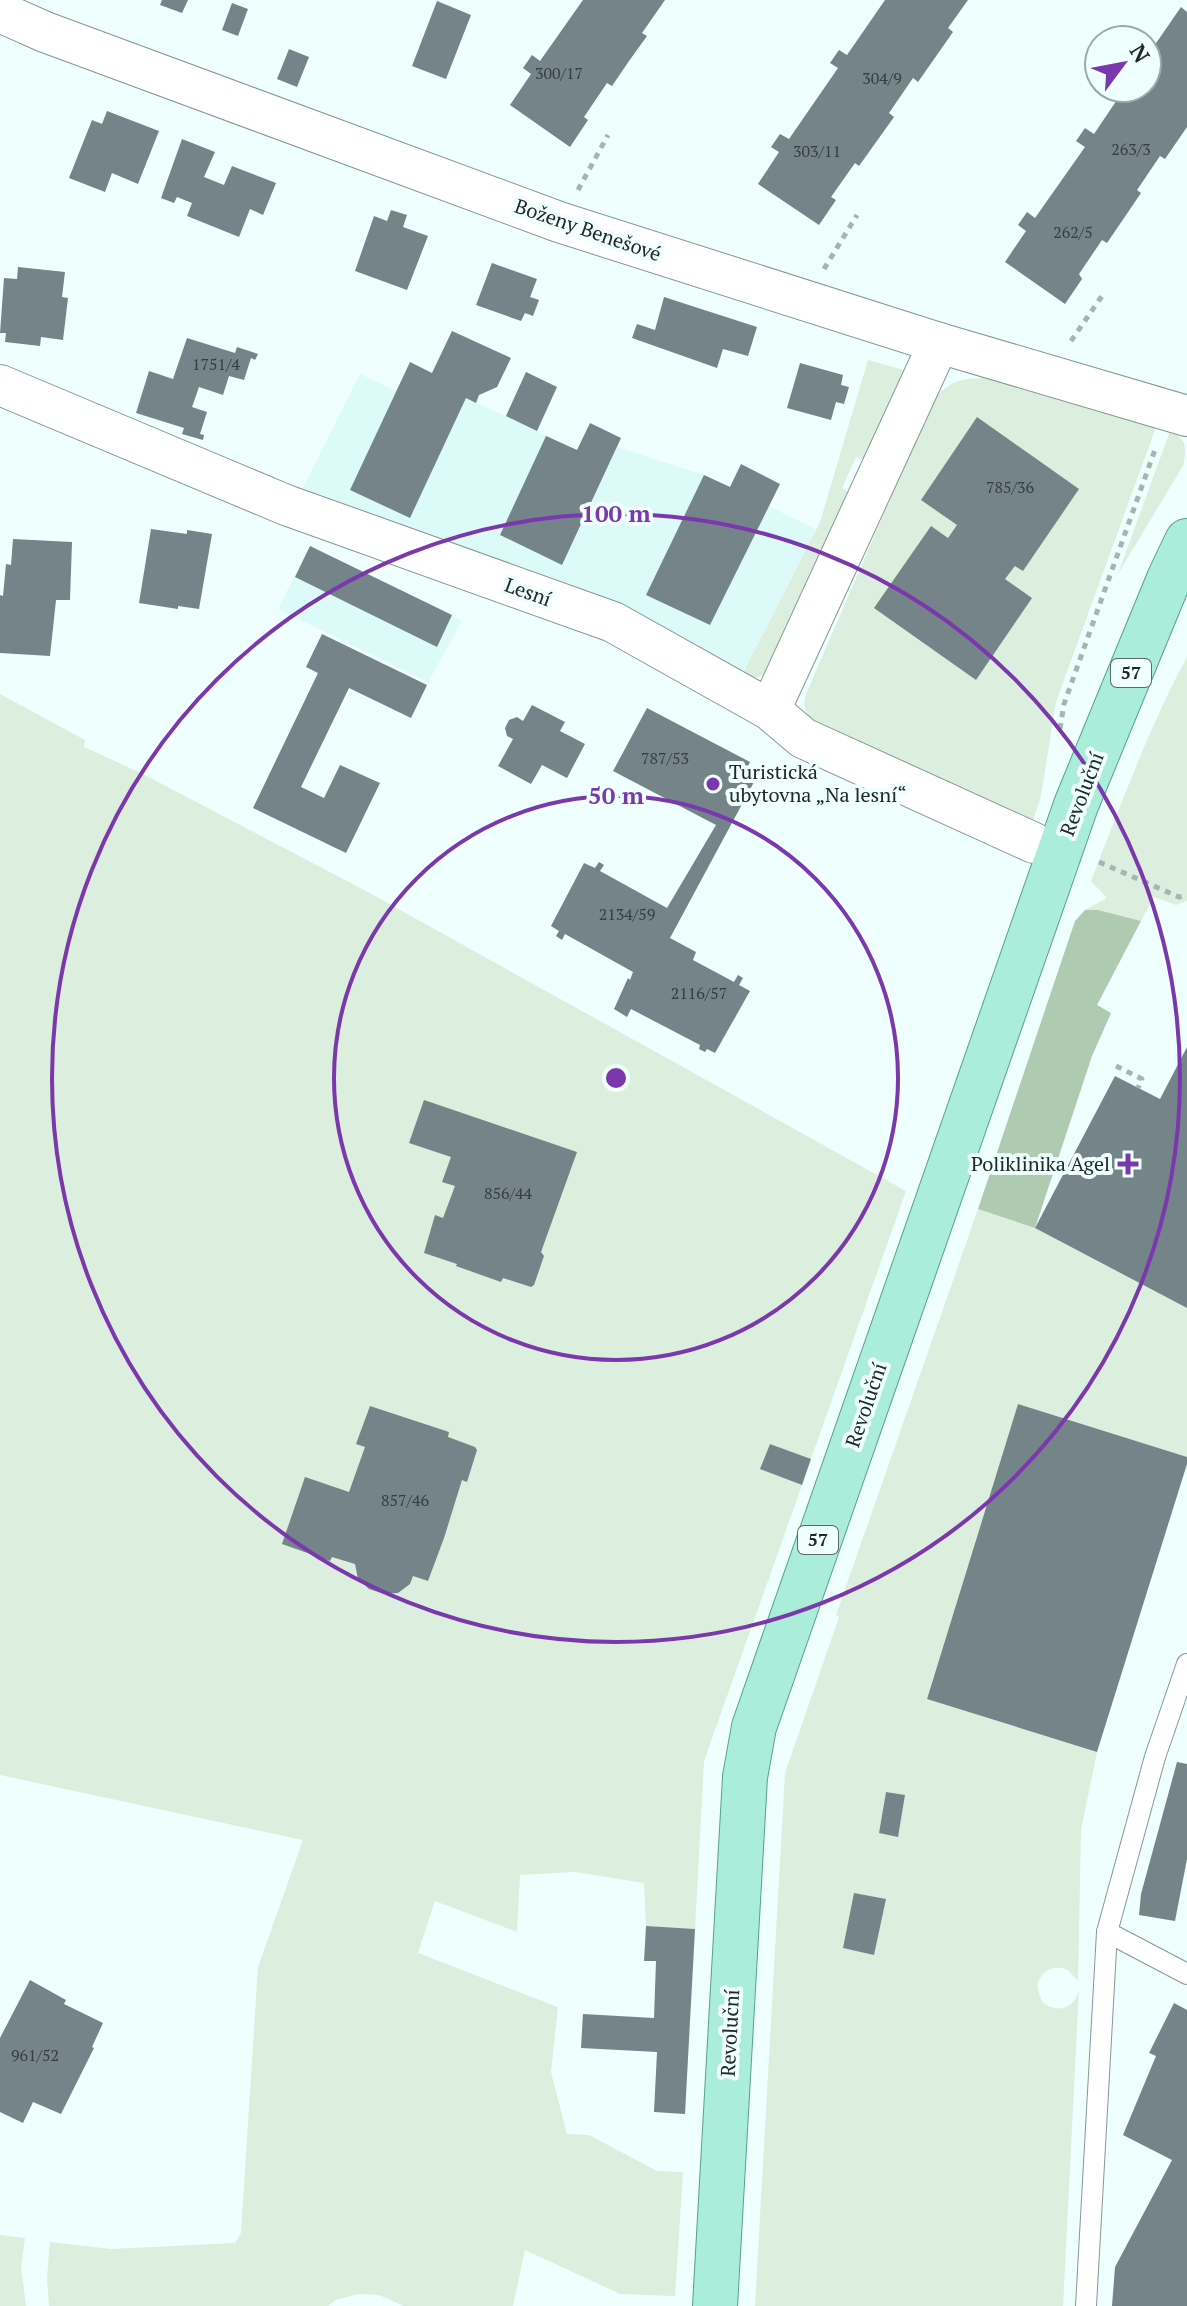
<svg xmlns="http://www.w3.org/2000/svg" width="1187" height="2306" viewBox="0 0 1187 2306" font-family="'PT Serif',serif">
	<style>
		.built { fill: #dcfaf8 }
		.green { fill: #dceedd; fill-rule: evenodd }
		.forest { fill: #aecab0 }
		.building { fill: #748489 }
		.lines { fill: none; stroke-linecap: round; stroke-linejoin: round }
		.lane-casing { stroke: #859796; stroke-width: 22 }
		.street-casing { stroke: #859796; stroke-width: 42 }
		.primary-casing { stroke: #55a18a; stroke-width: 46 }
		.path { stroke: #a7b4b3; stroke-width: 5; stroke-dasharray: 6 6; stroke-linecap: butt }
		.lane { stroke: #fff; stroke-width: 20 }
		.street { stroke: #fff; stroke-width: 40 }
		.primary { stroke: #aaeed9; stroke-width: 44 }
		.ring { fill: none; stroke: #7a38ac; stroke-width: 4 }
		.poi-dot { fill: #7a38ac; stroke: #effffe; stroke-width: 3 }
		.labels { text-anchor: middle; stroke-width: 8; stroke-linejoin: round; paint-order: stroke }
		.number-label { font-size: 16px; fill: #353e40 }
		.shield { fill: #effffe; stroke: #5e6868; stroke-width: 2 }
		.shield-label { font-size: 18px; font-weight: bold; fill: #202727 }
		.street-label { font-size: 20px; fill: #202727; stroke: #effffe }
		.poi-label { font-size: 20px; fill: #202727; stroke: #effffe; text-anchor: start }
		.centre { fill: #7a38ac; stroke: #effffe; stroke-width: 4 }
		.ring-label { font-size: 24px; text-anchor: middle; font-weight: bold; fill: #7a38ac; stroke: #effffe; stroke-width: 8; stroke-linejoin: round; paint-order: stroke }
	</style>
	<rect width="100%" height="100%" fill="#effffe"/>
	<g class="built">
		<polygon points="452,331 511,358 497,387 479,395 476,403 506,416 526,372 557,387 537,431 577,450 590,423 621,438 618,447 704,475 816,529 741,677 301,492 360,374 396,391 410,362 432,373"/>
		<polygon points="310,546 462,621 428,682 278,609"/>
	</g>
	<g class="green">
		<polygon points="868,360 904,370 904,382 869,462 856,457 842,488 854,496 768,673 758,677 741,677 820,522"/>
		<path d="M983 378 1156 427 1056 702 1041 796 1032 823 813 725C806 715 802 706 806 694L933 400C950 381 958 379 983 378Z"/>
		<path d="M1170 431C1187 440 1186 445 1184 464L1118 574Z"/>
		<path d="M1187 657V901L1176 905 1154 897 1141 921 1098 910H1085L1107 898 1091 881C1121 805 1148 729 1187 657Z"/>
		<polygon points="0,694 85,740 84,747 141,773 366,891 906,1191 811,1459 770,1444 761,1469 802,1485 704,1761 695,1929 646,1926 644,1883 575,1872 520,1875 517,1932 435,1901 418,1953 558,2007 551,2072 567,2134 589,2135 657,2171 683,2172 675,2296 620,2294 525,2250 513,2306 404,2306 379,2295 358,2294 336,2300 328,2306 49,2306 47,2278 50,2242 111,2249 235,2243 241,2233 258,1967 303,1840 0,1775"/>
		<path d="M978 1209 1035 1228 1187 1308V1457L1018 1404 927 1698 1097 1752 1081 1830 1078 1981 1068 1970C1053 1964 1040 1971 1037 1987L1042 2002C1057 2014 1075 2009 1079 1989L1063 2306H755L785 1773 839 1617 836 1615ZM886 1792 905 1795 898 1836 879 1832ZM885 1899 874 1954 844 1948H843Z"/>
		<polygon points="0,2235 25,2238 21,2267 26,2306 0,2306"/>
	</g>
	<polygon class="forest" points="1085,910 1098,910 1141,921 1097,1005 1111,1013 1092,1056 1035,1228 978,1209 1075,921"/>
	<g class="building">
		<polygon points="162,0 188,0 182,13 160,5"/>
		<polygon points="583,0 665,0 642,33 647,36 629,61 612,86 607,83 584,117 588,120 570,147 510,105 531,74 523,68 532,55 540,61"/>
		<polygon points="885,0 968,0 948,28 953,32 918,82 913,78 889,113 894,117 859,166 855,163 831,197 836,200 819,225 758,184 779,152 771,147 780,134 789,139 838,68 830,63 839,50 847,55"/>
		<polygon points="437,1 471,15 446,79 412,66"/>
		<polygon points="232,3 248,9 238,36 222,30"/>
		<polygon points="1181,7 1187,12 1187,127 1165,159 1160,156 1137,190 1141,193 1107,243 1102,240 1079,274 1082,279 1065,304 1005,262 1026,231 1018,225 1027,212 1035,218 1085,147 1076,141 1085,128 1094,134 1125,88 1147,88 1147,46 1152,49"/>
		<polygon points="289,49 309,57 297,87 277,79"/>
		<polygon points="107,111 159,131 138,184 112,173 105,192 69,178 92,120 102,124"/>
		<polygon points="182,139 215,152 204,177 224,185 232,166 276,183 263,215 250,209 239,237 187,216 192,203 177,197 174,203 161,198"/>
		<polygon points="391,210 407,215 403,227 428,236 407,290 355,271 374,216 387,221"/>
		<polygon points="492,263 537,279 530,297 539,300 533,316 525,313 521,321 476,305"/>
		<polygon points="18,267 65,272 62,297 68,298 63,340 41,337 40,346 5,342 6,333 0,333 4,278 17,279"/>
		<polygon points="664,297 757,327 748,356 723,349 717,368 632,338 637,324 655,330"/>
		<polygon points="452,331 511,358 497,387 479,395 476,403 466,398 410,518 350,490 410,362 432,373"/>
		<polygon points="187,338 235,353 237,347 258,354 255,360 251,358 244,380 229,376 223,395 199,387 192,407 207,412 200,434 204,435 203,440 182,434 184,428 136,413 149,371 173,379"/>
		<polygon points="800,363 843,375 841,385 849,387 844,404 836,402 831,420 787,408"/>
		<polygon points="526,372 557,387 537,431 506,416"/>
		<polygon points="977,417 1079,489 1023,571 1015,566 1005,579 1032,598 976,680 874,608 931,526 948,538 957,525 921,500"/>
		<polygon points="590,423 621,438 562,565 500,535 546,436 577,450"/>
		<polygon points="741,464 780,484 710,625 646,595 704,475 730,487"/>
		<polygon points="151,529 187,534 187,530 212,534 199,609 178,606 178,609 139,603"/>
		<polygon points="13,539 72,542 70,600 56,600 50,656 0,653 0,595 3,596 6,564 11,565"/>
		<polygon points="310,546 452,615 437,647 295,577"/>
		<polygon points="322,634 427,685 411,718 349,688 301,787 324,798 340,765 380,783 346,853 253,808 318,673 306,667"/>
		<polygon points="532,705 565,722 560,731 585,744 567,778 542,765 531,784 498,766 513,739 507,736 505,728 509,720 517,717 523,721"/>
		<polygon points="647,708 750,762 744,774 754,782 670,938 696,952 693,960 734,982 738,975 743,978 739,985 750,991 715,1053 707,1049 705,1052 699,1049 700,1045 631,1009 627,1017 614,1009 628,978 630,980 633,972 565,934 562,940 556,936 559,931 551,926 584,863 595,868 599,862 604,865 600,871 667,908 716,825 613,771"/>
		<polygon points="1187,1047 1187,1308 1035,1228 1115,1076 1160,1099"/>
		<polygon points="424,1100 577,1152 541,1252 544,1256 534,1285 531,1287 503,1278 501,1282 456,1266 457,1264 424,1253 435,1215 443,1218 455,1186 442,1182 451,1157 409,1143"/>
		<polygon points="1018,1404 1187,1457 1187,1464 1097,1752 927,1699"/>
		<polygon points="370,1406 449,1432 448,1437 475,1447 477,1450 467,1482 462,1480 444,1538 428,1581 413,1576 410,1584 398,1593 384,1594 369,1589 358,1579 355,1564 332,1557 330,1561 282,1544 305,1477 349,1492 365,1447 356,1444"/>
		<polygon points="770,1444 811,1459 802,1485 760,1469"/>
		<polygon points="1177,1762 1187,1764 1187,1859 1175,1921 1139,1915 1141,1894"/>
		<polygon points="886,1792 905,1795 898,1837 879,1833"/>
		<polygon points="854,1893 886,1899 874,1955 843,1948"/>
		<polygon points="646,1926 695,1929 685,2114 654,2112 657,2052 581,2048 583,2014 654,2018 656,1961 644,1961"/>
		<polygon points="30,1980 66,2000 64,2004 103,2023 92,2047 94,2048 61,2114 33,2102 23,2123 0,2112 0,2038"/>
		<polygon points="1174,2003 1187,2010 1187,2306 1112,2306 1115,2267 1172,2160 1123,2135 1156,2056 1149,2053"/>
	</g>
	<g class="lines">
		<g class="lane-casing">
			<g id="lane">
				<polyline points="1107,1932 1187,1974"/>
				<polyline points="1086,2306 1107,1932 1155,1757 1187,1664"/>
			</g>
		</g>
		<g class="street-casing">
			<g id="street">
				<polyline points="0,12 45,32 559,222 939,343 1187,416"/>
				<polyline points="0,385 286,505 613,622 770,710 803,738 1034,843"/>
				<polyline points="770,710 939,343"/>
			</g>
		</g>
		<g class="primary-casing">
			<polyline id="primary" points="715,2306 745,1777 754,1727 1076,805 1169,579 1187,541"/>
		</g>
		<g class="path">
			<polyline points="578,190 608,135"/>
			<polyline points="824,269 857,215"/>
			<polyline points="1071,341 1104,293"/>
			<polyline points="1060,729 1064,704 1156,447"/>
			<polyline points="1099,862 1179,897 1187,895"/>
			<polyline points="1116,1066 1142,1079 1138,1088"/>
		</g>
		<use href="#lane" class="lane"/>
		<use href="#street" class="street"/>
		<use href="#primary" class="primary"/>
	</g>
	<g class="ring">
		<circle cx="616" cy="1078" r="282"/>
		<circle cx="616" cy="1078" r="564"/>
	</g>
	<g class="poi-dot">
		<circle cx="713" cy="784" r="8"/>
		<path d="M1124 1152h8v8h8v8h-8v8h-8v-8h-8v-8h8z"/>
	</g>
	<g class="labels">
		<g class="number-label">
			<text x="559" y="79">300/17</text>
			<text x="882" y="84">304/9</text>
			<text x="1131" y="155">263/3</text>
			<text x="817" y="157">303/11</text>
			<text x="1073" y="238">262/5</text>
			<text x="216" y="370">1751/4</text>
			<text x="1010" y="493">785/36</text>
			<text x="665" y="764">787/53</text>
			<text x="627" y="920">2134/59</text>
			<text x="699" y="999">2116/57</text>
			<text x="508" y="1199">856/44</text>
			<text x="405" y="1506">857/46</text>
			<text x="35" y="2061">961/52</text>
		</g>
		<g class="shield">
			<rect x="1111" y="659" width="40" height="28" rx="6"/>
			<rect x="798" y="1526" width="40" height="28" rx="6"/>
		</g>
		<g class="shield-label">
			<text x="1131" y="679">57</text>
			<text x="818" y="1546">57</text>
		</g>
		<g class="street-label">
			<text transform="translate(588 230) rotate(19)" y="7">Boženy Benešové</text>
			<text transform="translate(528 592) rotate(20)" y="7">Lesní</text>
			<text transform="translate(1082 794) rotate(-69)" y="7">Revoluční</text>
			<text transform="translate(866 1405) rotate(-71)" y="7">Revoluční</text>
			<text transform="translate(730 2033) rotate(-87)" y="7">Revoluční</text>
		</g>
		<g class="poi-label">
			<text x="729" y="779">Turistická<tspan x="729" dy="23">ubytovna „Na lesní“</tspan></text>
			<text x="1110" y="1171" text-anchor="end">Poliklinika Agel</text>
		</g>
	</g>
	<circle cx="616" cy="1078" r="12" class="centre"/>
	<g class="ring-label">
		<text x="616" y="522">100 m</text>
		<text x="616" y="804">50 m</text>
	</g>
	<g transform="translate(1123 64) rotate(58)"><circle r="38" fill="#effffe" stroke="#9ca9a8" stroke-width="2"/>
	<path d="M0-6L14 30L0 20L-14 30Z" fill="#7a38ac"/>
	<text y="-12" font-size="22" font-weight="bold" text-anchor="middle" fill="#202727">N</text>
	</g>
</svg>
